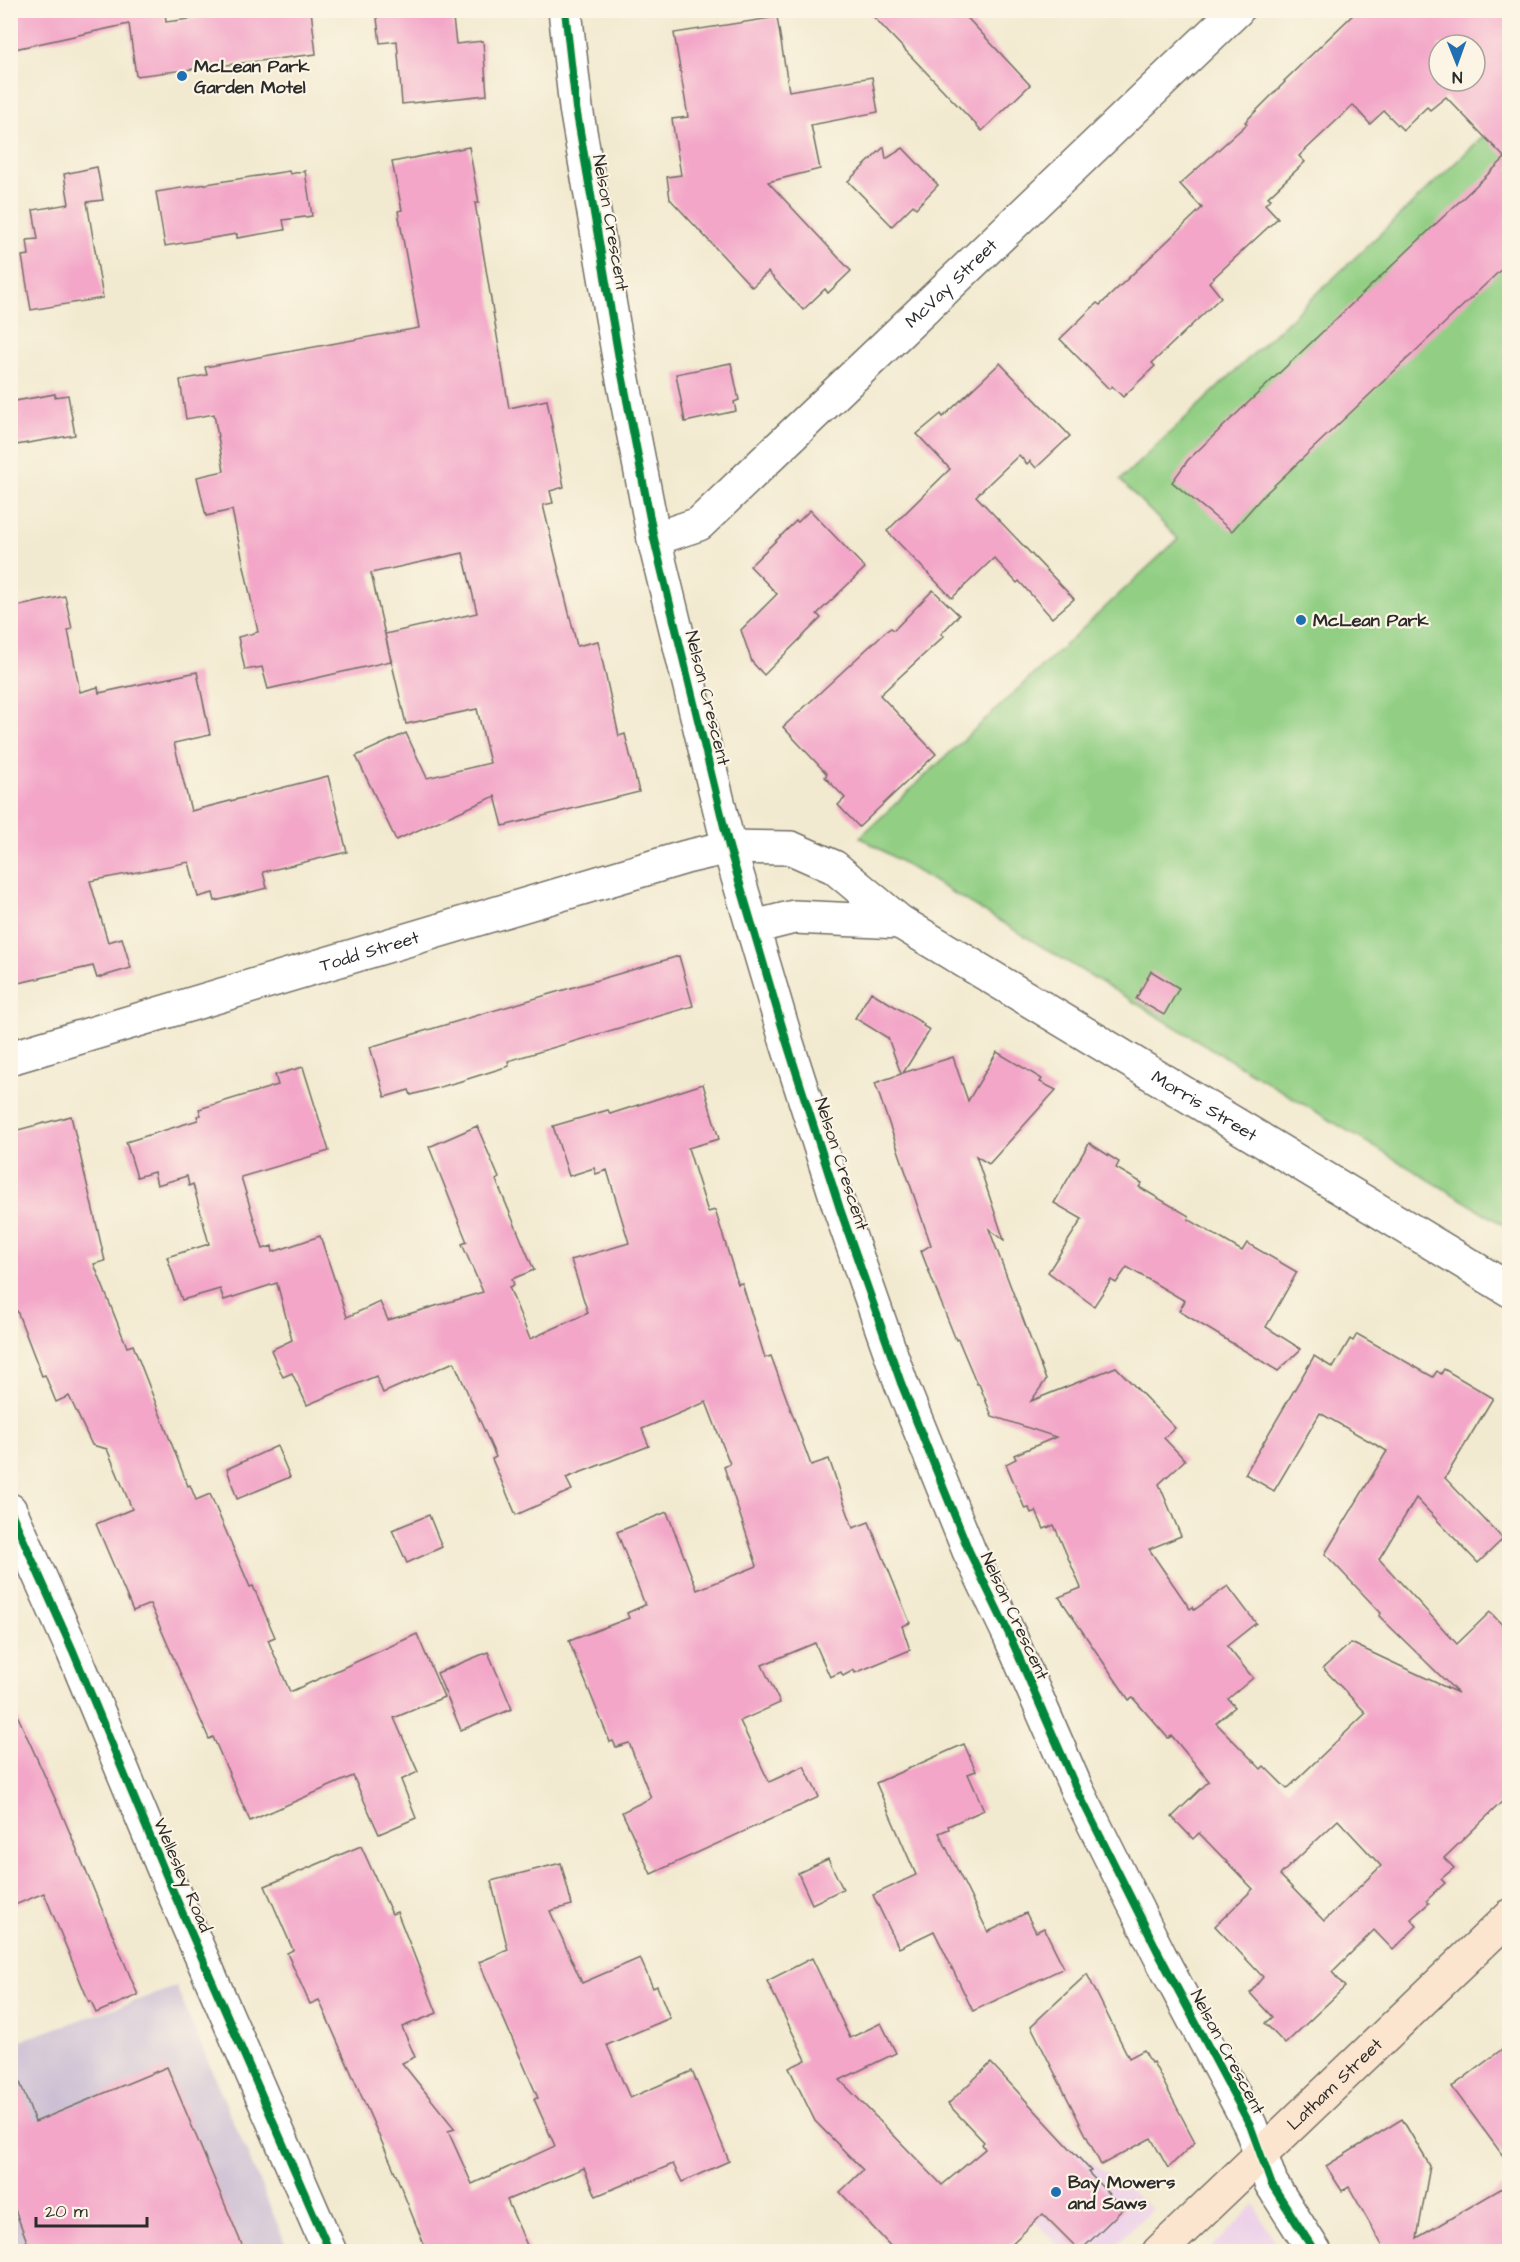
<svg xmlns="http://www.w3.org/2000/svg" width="1520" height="2262" viewBox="0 0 1520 2262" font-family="'Architects Daughter',sans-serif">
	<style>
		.built { fill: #edd1e9 }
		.industrial { fill: #ccbfd4 }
		.pitch { fill: #92cf84; stroke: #5e7d58; stroke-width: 1.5 }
		.building { fill: #f3a6c8; fill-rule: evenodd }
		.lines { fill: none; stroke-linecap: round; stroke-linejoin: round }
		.minor-casing { stroke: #716e65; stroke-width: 36 }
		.tertiary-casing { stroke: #716e65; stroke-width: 36 }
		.secondary-casing { stroke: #716e65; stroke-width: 36 }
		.minor { stroke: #fff; stroke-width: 33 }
		.tertiary { stroke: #fff; stroke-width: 33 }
		.secondary { stroke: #fce5cf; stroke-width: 33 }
		.cycleway-casing { stroke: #fcf5e5; stroke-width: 11 }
		.cycleway { stroke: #00873e; stroke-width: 8 }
		.poi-dot { fill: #1f6fb2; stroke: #fcf5e5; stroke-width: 2 }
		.labels { text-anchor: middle; stroke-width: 4.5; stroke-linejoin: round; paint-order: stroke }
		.poi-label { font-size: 18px; font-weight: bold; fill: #2b2b2b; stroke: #fcf5e5; text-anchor: start }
		.street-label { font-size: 18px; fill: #2b2b2b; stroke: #fcf5e5 }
	</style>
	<rect width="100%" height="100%" fill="#fcf5e5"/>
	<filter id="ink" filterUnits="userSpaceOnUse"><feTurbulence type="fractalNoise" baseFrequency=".0167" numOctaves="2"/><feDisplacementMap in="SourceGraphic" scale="12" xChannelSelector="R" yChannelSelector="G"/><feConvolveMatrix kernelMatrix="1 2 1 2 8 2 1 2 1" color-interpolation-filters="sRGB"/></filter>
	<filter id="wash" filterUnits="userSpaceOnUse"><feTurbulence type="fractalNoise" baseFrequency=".008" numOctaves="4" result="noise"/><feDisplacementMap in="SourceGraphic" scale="24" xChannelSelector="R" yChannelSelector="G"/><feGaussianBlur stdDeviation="1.35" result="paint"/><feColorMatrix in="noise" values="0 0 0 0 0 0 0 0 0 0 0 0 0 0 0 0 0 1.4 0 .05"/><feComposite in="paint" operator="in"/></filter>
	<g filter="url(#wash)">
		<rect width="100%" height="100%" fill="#f2ead0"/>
		<g class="built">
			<polygon points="1063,2139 1153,2209 1109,2251 1064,2251 1020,2206 1043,2149"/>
			<polygon points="1255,2205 1279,2251 1208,2251"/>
		</g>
		<polygon class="industrial" points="176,1987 289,2251 20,2251 10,2223 10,2044"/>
		<polygon class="pitch" points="1509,112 1509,1228 860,837 1178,539 1120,480"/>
		<g id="blocks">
			<g class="building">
				<polygon points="10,10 165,10 166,22 260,10 311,10 316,54 136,76 129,24 10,50"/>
				<polygon points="376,10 452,10 456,44 483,41 487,95 402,104 397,41 380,43"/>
				<polygon points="867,10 960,10 1030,85 982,131"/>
				<path d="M1358 10H1509V262L1262 497 1232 531 1172 482 1188 460 1505 158 1446 97 1430 110 1427 107 1403 130 1384 111 1370 124 1353 105 1299 156 1305 162 1268 197 1271 199 1265 204 1278 218 1209 282 1221 297 1152 363 1155 366 1123 397 1112 386 1109 389 1060 339 1097 303 1100 305 1202 208 1180 184 1247 124 1245 122 1285 82 1284 81ZM1439 45H1475V81H1439Z"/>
				<polygon points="777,17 789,91 872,77 878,112 811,125 820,169 768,182 851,271 828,293 825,289 803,310 768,272 752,287 670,199 667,177 681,175 672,119 688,117 674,33"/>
				<polygon points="469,147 479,203 475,203 509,408 547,400 564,487 550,491 553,503 543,505 577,646 598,641 619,736 625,734 639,792 503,826 495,796 396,840 356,756 406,733 427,778 490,763 477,709 406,724 385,634 477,613 463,553 371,573 391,661 268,689 262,667 245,670 238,637 258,632 232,510 206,516 197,477 224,471 214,414 186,419 180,380 207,375 205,367 419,328 398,211 402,210 392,162"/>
				<polygon points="884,147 886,159 903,148 938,185 916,208 913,205 892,226 848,181"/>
				<polygon points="97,167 103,200 87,202 103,298 31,310 22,256 29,255 27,240 38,239 33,210 69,204 64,174"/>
				<polygon points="289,171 290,174 305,171 312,216 283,220 285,230 237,238 237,234 165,246 156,192"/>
				<polygon points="731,363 739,400 734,402 736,411 685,422 676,374"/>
				<polygon points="1000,363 1070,436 1036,468 1030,461 1027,464 1019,455 976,496 1074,599 1052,618 1019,581 1017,583 994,558 952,598 887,531 950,469 917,434 941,414 943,417"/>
				<polygon points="55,394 55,397 68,395 75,435 10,446 10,402"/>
				<polygon points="810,510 865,568 817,614 821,618 764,675 752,662 741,630 777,594 750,566 796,521 798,522"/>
				<polygon points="933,590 959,615 941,634 944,636 880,695 936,754 859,827 838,805 845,798 825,777 827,774 783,727 885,632 891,628 894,630"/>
				<polygon points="65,596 72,629 68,630 80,692 98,687 99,693 197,672 210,735 174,743 191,811 328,776 347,852 263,872 267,888 215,901 213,893 198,897 189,862 90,881 108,942 122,938 131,968 97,978 93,966 10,985 10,608"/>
				<polygon points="679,956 693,1006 508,1061 509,1066 458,1082 411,1095 409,1090 385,1097 370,1047"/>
				<polygon points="1151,971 1179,988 1164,1015 1136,999"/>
				<path d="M871 992 924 1024 923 1026 930 1030 903 1073 953 1057 968 1101 997 1052 1042 1079 1040 1082 1056 1090 989 1164 976 1156 1004 1240 989 1229 1046 1380 1031 1401 1116 1367 1175 1428 1164 1438 1185 1460 1159 1484 1181 1536 1149 1549 1190 1609 1193 1607 1194 1610 1228 1586 1256 1623 1227 1646 1253 1678 1228 1699 1235 1707 1216 1723 1261 1769 1264 1766 1287 1789 1366 1713 1323 1668 1351 1643 1458 1693 1379 1616 1381 1613 1325 1554 1387 1451 1320 1413 1274 1491 1245 1474 1314 1356 1333 1368 1350 1339 1353 1341 1357 1334 1433 1377 1437 1371 1441 1374 1444 1369 1493 1398 1445 1478 1503 1539 1478 1563 1416 1498 1379 1559 1457 1644 1490 1612 1509 1632V1795L1444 1858 1454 1868 1441 1879 1445 1883 1427 1900 1429 1903 1411 1919 1417 1926 1393 1950 1374 1930 1332 1972 1345 1987 1285 2044 1265 2023 1272 2017 1250 1993 1263 1977 1215 1926 1253 1889 1199 1833 1193 1839 1172 1817 1209 1781 1172 1736 1168 1738 1133 1698 1129 1700 1059 1597 1081 1588 1054 1525 1044 1529 1036 1511 1031 1513 1029 1508 1025 1509 1006 1464 1016 1459 1014 1455 1056 1437 992 1416 979 1384H977L958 1339 956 1340 938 1295 921 1251 931 1245 875 1083 901 1074 888 1038 855 1018ZM1338 1820 1381 1866 1324 1921 1280 1875Z"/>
				<polygon points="303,1067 329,1151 241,1177 263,1249 272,1246 273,1252 320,1236 347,1317 380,1302 388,1320 483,1292 462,1244 467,1242 429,1147 477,1126 499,1178 496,1180 534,1270 512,1279 514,1285 509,1287 530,1339 588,1313 571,1260 629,1243 607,1170 596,1174 594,1168 569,1176 553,1126 608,1110 610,1114 703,1084 719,1139 688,1148 708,1212 715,1210 738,1284 742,1283 765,1358 771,1356 811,1465 829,1459 853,1528 869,1522 910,1623 902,1626 910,1650 855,1673 854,1670 843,1676 841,1672 830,1677 815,1643 762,1665 780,1703 740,1721 769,1782 804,1766 819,1797 651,1874 622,1812 651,1798 629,1743 616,1747 613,1741 610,1742 569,1641 629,1618 627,1613 645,1605 617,1532 667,1512 697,1590 757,1566 724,1467 730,1464 706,1402 642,1429 649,1446 566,1478 572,1490 516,1515 492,1459 496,1457 454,1362 383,1393 376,1376 307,1405 292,1373 283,1377 271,1350 292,1340 277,1283 224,1300 220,1289 182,1300 167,1257 209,1244 193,1184 189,1186 187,1176 157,1185 154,1172 137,1177 126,1142 198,1120 197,1116 201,1115 199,1109 278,1085 275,1075"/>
				<polygon points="71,1116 105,1261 94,1264 127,1347 133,1345 188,1486 190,1485 196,1500 210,1494 250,1587 253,1586 275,1637 268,1640 290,1692 417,1634 444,1697 394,1718 418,1772 401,1780 416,1818 379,1834 353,1776 250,1821 213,1737 209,1739 150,1604 133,1611 96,1524 132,1509 107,1449 92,1445 69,1396 56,1402 45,1375 42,1376 17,1311 10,1313 10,1132"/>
				<polygon points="1089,1143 1119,1162 1116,1168 1142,1183 1139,1187 1189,1216 1188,1219 1242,1251 1247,1243 1297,1272 1266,1327 1301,1349 1278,1371 1179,1311 1185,1301 1127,1267 1116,1283 1111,1280 1094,1306 1048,1272 1082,1219 1054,1203"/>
				<polygon points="277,1446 290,1477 237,1499 227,1469"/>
				<polygon points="429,1515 442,1547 407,1563 392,1530"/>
				<polygon points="488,1652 512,1709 461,1730 437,1673"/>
				<polygon points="10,1699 62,1814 138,1995 96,2013 91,2001 89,2002 44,1893 10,1907"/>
				<polygon points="964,1744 976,1771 968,1774 984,1810 948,1826 949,1829 939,1833 988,1932 1026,1913 1036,1932 1044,1928 1064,1968 973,2011 934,1931 899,1948 873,1895 916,1875 876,1783"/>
				<polygon points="361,1846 392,1914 397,1912 437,2013 402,2027 415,2057 402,2063 455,2129 448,2131 472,2184 555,2146 534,2099 538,2098 479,1962 508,1950 491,1881 561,1863 572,1905 550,1911 582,1983 640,1958 653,1988 657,1986 670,2018 607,2045 630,2098 692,2071 729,2161 682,2182 673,2164 596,2196 584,2168 507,2200 530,2252 427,2252 392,2165 319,2000 310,2004 287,1953 293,1950 265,1886"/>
				<polygon points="828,1859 843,1889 812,1904 798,1873"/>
				<polygon points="812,1958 850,2038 881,2023 896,2053 840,2080 942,2185 985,2149 982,2144 984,2142 948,2104 991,2063 1091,2171 1088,2172 1123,2209 1080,2251 1043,2214 1003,2252 896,2252 840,2192 863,2170 815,2121 789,2068 806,2060 767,1981"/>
				<polygon points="1087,1974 1129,2058 1144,2050 1151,2063 1153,2062 1195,2142 1168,2168 1151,2138 1101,2165 1031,2026"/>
				<polygon points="1509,2044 1509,2164 1452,2087"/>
				<polygon points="13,2064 35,2122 167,2067 245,2252 31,2252 10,2197 10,2065"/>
				<polygon points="1402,2119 1430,2166 1417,2238 1509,2184 1509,2252 1386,2252 1349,2187 1342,2191 1326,2166"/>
			</g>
		</g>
	</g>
	<g filter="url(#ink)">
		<use href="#blocks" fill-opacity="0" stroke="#716e65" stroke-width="1.5"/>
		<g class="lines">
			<g class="minor-casing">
				<g id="minor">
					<polyline points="565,10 576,108 620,364 654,539 729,847 786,1040 840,1209 901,1383 969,1551 1009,1634 1077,1790 1160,1956 1250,2125 1271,2183 1315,2252"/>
					<path id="s1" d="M654 539 699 524 1237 10"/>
					<polyline points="754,927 794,917 900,922"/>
					<path id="s2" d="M10 1058 686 857 729 847 791 848 834 867 900 922 1510 1290"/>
				</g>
			</g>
			<g class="tertiary-casing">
				<polyline id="tertiary" points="10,1510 73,1651 169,1882 330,2252"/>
			</g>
			<g class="secondary-casing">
				<g id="secondary">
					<path id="s3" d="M1159 2252 1510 1916"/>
				</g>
			</g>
			<use href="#minor" class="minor"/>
			<use href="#tertiary" class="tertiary"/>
			<use href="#secondary" class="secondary"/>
			<g class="cycleway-casing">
				<g id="cycleway">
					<polyline points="565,10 576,108 620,364 654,539 729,847 786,1040 840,1209 901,1383 969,1551 1009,1634 1077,1790 1160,1956 1250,2125 1271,2183 1315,2252"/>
					<polyline points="10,1510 73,1651 169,1882 330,2252"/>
				</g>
			</g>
			<use href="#cycleway" class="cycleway"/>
		</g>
	</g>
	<g class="poi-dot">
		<circle cx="182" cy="76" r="6"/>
		<circle cx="1301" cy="620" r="6"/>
		<circle cx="1056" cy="2192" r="6"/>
	</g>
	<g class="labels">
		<g class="poi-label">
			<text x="194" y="72">McLean Park<tspan x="194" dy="21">Garden Motel</tspan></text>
			<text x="1313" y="626">McLean Park</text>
			<text x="1068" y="2188">Bay Mowers<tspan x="1068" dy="21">and Saws</tspan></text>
		</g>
		<g class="street-label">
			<text transform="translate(611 223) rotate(80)" y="6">Nelson Crescent</text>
			<text dy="6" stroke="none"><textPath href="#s1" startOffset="396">McVay Street</textPath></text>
			<text transform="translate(708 698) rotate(76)" y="6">Nelson Crescent</text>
			<text dy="6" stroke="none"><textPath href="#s2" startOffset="375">Todd Street</textPath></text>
			<text dy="6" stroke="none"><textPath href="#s2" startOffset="1300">Morris Street</textPath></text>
			<text transform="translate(842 1164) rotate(72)" y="6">Nelson Crescent</text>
			<text transform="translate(1015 1616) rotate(65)" y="6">Nelson Crescent</text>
			<text transform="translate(183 1875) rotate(67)" y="6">Wellesley Road</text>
			<text transform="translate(1228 2052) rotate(62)" y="6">Nelson Crescent</text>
			<text dy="6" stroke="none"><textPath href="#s3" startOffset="243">Latham Street</textPath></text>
		</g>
	</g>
	<rect width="1520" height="2262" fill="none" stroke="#fcf5e5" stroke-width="36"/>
	<g transform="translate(1457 63) rotate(179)"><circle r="28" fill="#fcf5e5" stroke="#a8a49b" stroke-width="1.5"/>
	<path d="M0-4.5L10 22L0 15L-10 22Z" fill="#1f6fb2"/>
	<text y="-9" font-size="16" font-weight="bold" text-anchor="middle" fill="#2b2b2b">N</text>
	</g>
	<path d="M36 2217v9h111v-9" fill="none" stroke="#2b2b2b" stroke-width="3"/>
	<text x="45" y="2217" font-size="18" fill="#2b2b2b" stroke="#fcf5e5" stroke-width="4.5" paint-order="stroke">20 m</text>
</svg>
